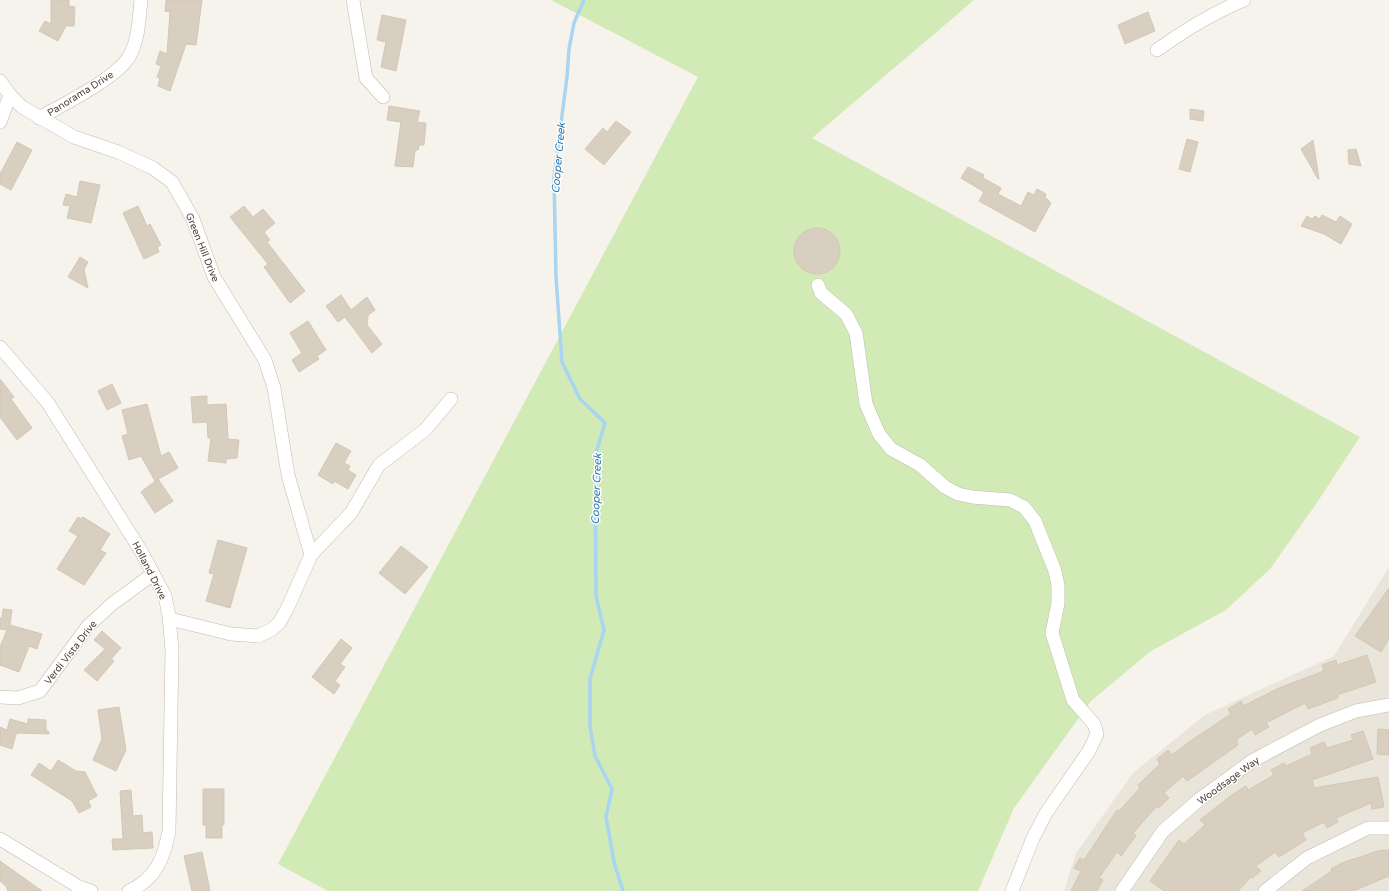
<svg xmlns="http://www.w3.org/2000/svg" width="1389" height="891" viewBox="0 0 1389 891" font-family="'Varela Round',sans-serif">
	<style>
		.residential { fill: #eae5da }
		.green { fill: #d2eab5 }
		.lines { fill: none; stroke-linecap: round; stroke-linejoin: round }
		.stream { stroke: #a9d4f2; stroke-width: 3.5 }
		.building { fill: #d8cfc1; stroke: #d3c7b4 }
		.minor-casing { stroke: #c2bbae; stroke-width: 14 }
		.minor { stroke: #fff; stroke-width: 13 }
		.labels { text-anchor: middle; stroke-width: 3; stroke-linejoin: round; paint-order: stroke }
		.street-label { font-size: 10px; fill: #4b4439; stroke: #fff }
		.water-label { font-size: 11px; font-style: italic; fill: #2e7ab2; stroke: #fff }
	</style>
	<rect width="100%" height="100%" fill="#f6f3ec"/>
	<polygon class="residential" points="1389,567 1389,891 1064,891 1076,853 1133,773 1205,715 1334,656"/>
	<polygon class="green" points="551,0 974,0 812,138 1360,437 1316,504 1270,569 1226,610 1151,651 1091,701 1014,808 978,891 328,891 278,864 698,77"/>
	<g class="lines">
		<polyline class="stream" points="584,0 574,23 569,49 567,77 554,177 556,277 562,362 580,399 605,423 595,456 596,596 604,630 590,679 590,726 595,756 612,789 606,817 614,862 623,891"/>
	</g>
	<g class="building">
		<polygon points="51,0 69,0 69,6 75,7 74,26 66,26 58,41 39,31 45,21 51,24"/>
		<polygon points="166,0 202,0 196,45 186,44 170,91 158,86 160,78 157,77 161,66 156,64 160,51 167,54 170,12 165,11"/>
		<polygon points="1148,12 1155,31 1125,44 1118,25"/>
		<polygon points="382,15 406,20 396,71 381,67 386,42 377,40"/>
		<polygon points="389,106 420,111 417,122 426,123 424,145 419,145 418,150 415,150 413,167 395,166 401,122 387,120"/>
		<polygon points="1190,109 1204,111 1203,121 1190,119"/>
		<polygon points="616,121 631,132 604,165 585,149 603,128 607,132"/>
		<polygon points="1187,139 1198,142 1190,172 1179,169"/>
		<polygon points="1313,140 1319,179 1318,179 1301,149"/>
		<polygon points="17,142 32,150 11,190 0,184 0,174"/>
		<polygon points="1356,149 1361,166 1349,164 1348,150"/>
		<polygon points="968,167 984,175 983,178 1001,188 998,194 1021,206 1028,192 1034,195 1037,189 1046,194 1045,197 1051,203 1035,232 979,201 984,192 961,178"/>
		<polygon points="80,181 100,185 91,223 67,218 70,206 63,205 66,194 77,197"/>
		<polygon points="138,206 147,226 150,224 161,245 157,247 159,252 144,259 123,213"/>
		<polygon points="244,206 253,217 263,209 275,223 264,232 270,240 267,242 305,291 290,303 264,267 268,264 230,217"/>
		<polygon points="1322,215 1336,222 1340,216 1352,224 1341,244 1324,234 1301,226 1307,216 1312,219 1315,216 1320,219"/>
		<circle cx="817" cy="251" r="23"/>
		<polygon points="80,257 88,262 84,269 88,288 68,277"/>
		<polygon points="341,295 351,310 367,297 375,310 368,315 367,325 382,344 372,353 345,317 338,322 326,306"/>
		<polygon points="308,321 326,350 317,356 319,359 299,372 292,360 302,353 290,333"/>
		<polygon points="0,379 14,397 11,399 32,428 17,440 0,417"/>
		<polygon points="112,384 121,403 107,410 98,391"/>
		<polygon points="207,396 207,405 226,404 228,439 239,440 237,458 226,459 226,463 208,461 211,438 208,438 207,422 193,423 191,397"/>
		<polygon points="147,404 161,456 169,452 178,468 155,481 141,456 129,460 122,436 128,434 122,410"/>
		<polygon points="336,443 351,451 344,463 350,466 348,470 356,475 348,489 334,481 333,484 318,475"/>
		<polygon points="158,479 173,501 155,513 141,492"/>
		<polygon points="78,517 81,519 83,517 110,534 100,550 106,553 84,585 57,569 78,536 69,531"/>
		<polygon points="218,540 247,548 230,608 206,601 214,574 209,573"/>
		<polygon points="401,546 428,567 405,594 379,573"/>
		<polygon points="1389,588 1389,639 1381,652 1355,636"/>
		<polygon points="3,609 12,610 10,625 42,634 37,649 29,646 19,672 0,665 0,647 7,630 0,629 0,618 2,618"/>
		<polygon points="102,631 121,648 111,659 114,661 97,681 84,670 105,649 94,640"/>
		<polygon points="341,639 352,648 340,664 345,667 335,681 340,685 334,694 312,677"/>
		<polygon points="1367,655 1376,682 1337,695 1338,698 1308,709 1305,703 1266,723 1269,727 1255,735 1252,729 1236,740 1238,745 1187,781 1183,776 1164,793 1169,798 1159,808 1157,806 1133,833 1136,836 1121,856 1117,852 1099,878 1103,880 1097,891 1071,891 1081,871 1074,868 1080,858 1084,860 1117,810 1119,811 1140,788 1138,785 1160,764 1157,759 1168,750 1172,755 1189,742 1231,714 1228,709 1241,701 1243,706 1279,688 1324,671 1322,665 1336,660 1337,665"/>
		<polygon points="119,707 126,750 116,771 93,760 102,739 98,710"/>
		<polygon points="10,719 28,724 28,719 46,720 46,730 49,732 49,734 19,733 16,734 12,749 0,745 0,727 7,730"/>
		<polygon points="1378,729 1389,730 1389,755 1377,754"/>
		<polygon points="1363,731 1373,759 1312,780 1314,788 1378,777 1384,807 1372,809 1371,803 1336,818 1338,822 1327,828 1324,822 1302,833 1306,840 1279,857 1275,852 1256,866 1261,871 1252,878 1251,877 1238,891 1164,891 1150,881 1179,840 1184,844 1205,825 1200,820 1233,794 1246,786 1248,790 1274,775 1271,770 1284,763 1286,766 1312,754 1310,748 1324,742 1327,748 1353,740 1351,735"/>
		<polygon points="58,760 76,771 85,772 97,796 88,801 91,807 79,813 72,801 31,775 39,763 51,771"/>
		<polygon points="203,789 224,789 224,825 222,824 222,838 206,838 206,825 203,825"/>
		<polygon points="131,790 133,816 142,815 143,833 152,832 153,848 113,850 112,839 123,839 120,791"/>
		<polygon points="1389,850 1389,876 1353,891 1302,891 1332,871 1331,869 1342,863 1378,851"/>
		<polygon points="202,852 210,891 192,891 184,856"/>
		<polygon points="0,861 42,891 8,891 6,886 0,881"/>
	</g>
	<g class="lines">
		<g class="minor-casing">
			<g id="minor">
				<polyline points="353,0 366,78 383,97"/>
				<path d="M1157 50C1185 30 1212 13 1244 0"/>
				<polyline points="0,81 10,95 0,122"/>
				<polyline points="10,95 22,107 74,137 118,152 153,168 172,182 193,219 214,277 265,360 274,388 288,475 311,555 288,607 279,623 271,630 258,636 231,634 170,619"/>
				<path d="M39 118C62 105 119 77 130 55 139 38 139 18 141 0"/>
				<polyline points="818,285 821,293 846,314 856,333 866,404 879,434 891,449 920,465 945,487 958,494 972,497 1010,500 1024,507 1035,521 1055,571 1058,586 1058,603 1052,633 1073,700 1094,724 1097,734 1089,751 1046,813 1033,838 1012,891"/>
				<path d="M0 347 48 403 141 551 165 596 169 616 172 650 169 831C164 858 156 879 129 891"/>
				<polyline points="311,555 351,513 379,465 425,430 451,399"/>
				<polyline points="0,697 18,698 40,691 88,626 112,604 153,574"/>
				<polyline points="0,839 79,887 91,891"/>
				<polyline points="1122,891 1163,831 1200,799 1252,761 1320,725 1356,711 1389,705"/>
				<polyline points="1265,891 1307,858 1368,828 1389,828"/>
			</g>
		</g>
		<use href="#minor" class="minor"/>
	</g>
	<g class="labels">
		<g class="street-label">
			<text transform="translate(80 93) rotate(-32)" y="4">Panorama Drive</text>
			<text transform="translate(203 247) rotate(68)" y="4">Green Hill Drive</text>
			<text transform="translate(150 570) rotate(63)" y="4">Holland Drive</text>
			<text transform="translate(70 652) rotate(-52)" y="4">Verdi Vista Drive</text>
			<text transform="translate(1228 780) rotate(-36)" y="4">Woodsage Way</text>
		</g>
		<g class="water-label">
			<text transform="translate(558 158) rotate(-85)" y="4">Cooper Creek</text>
			<text transform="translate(596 489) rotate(-88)" y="4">Cooper Creek</text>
		</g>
	</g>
</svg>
